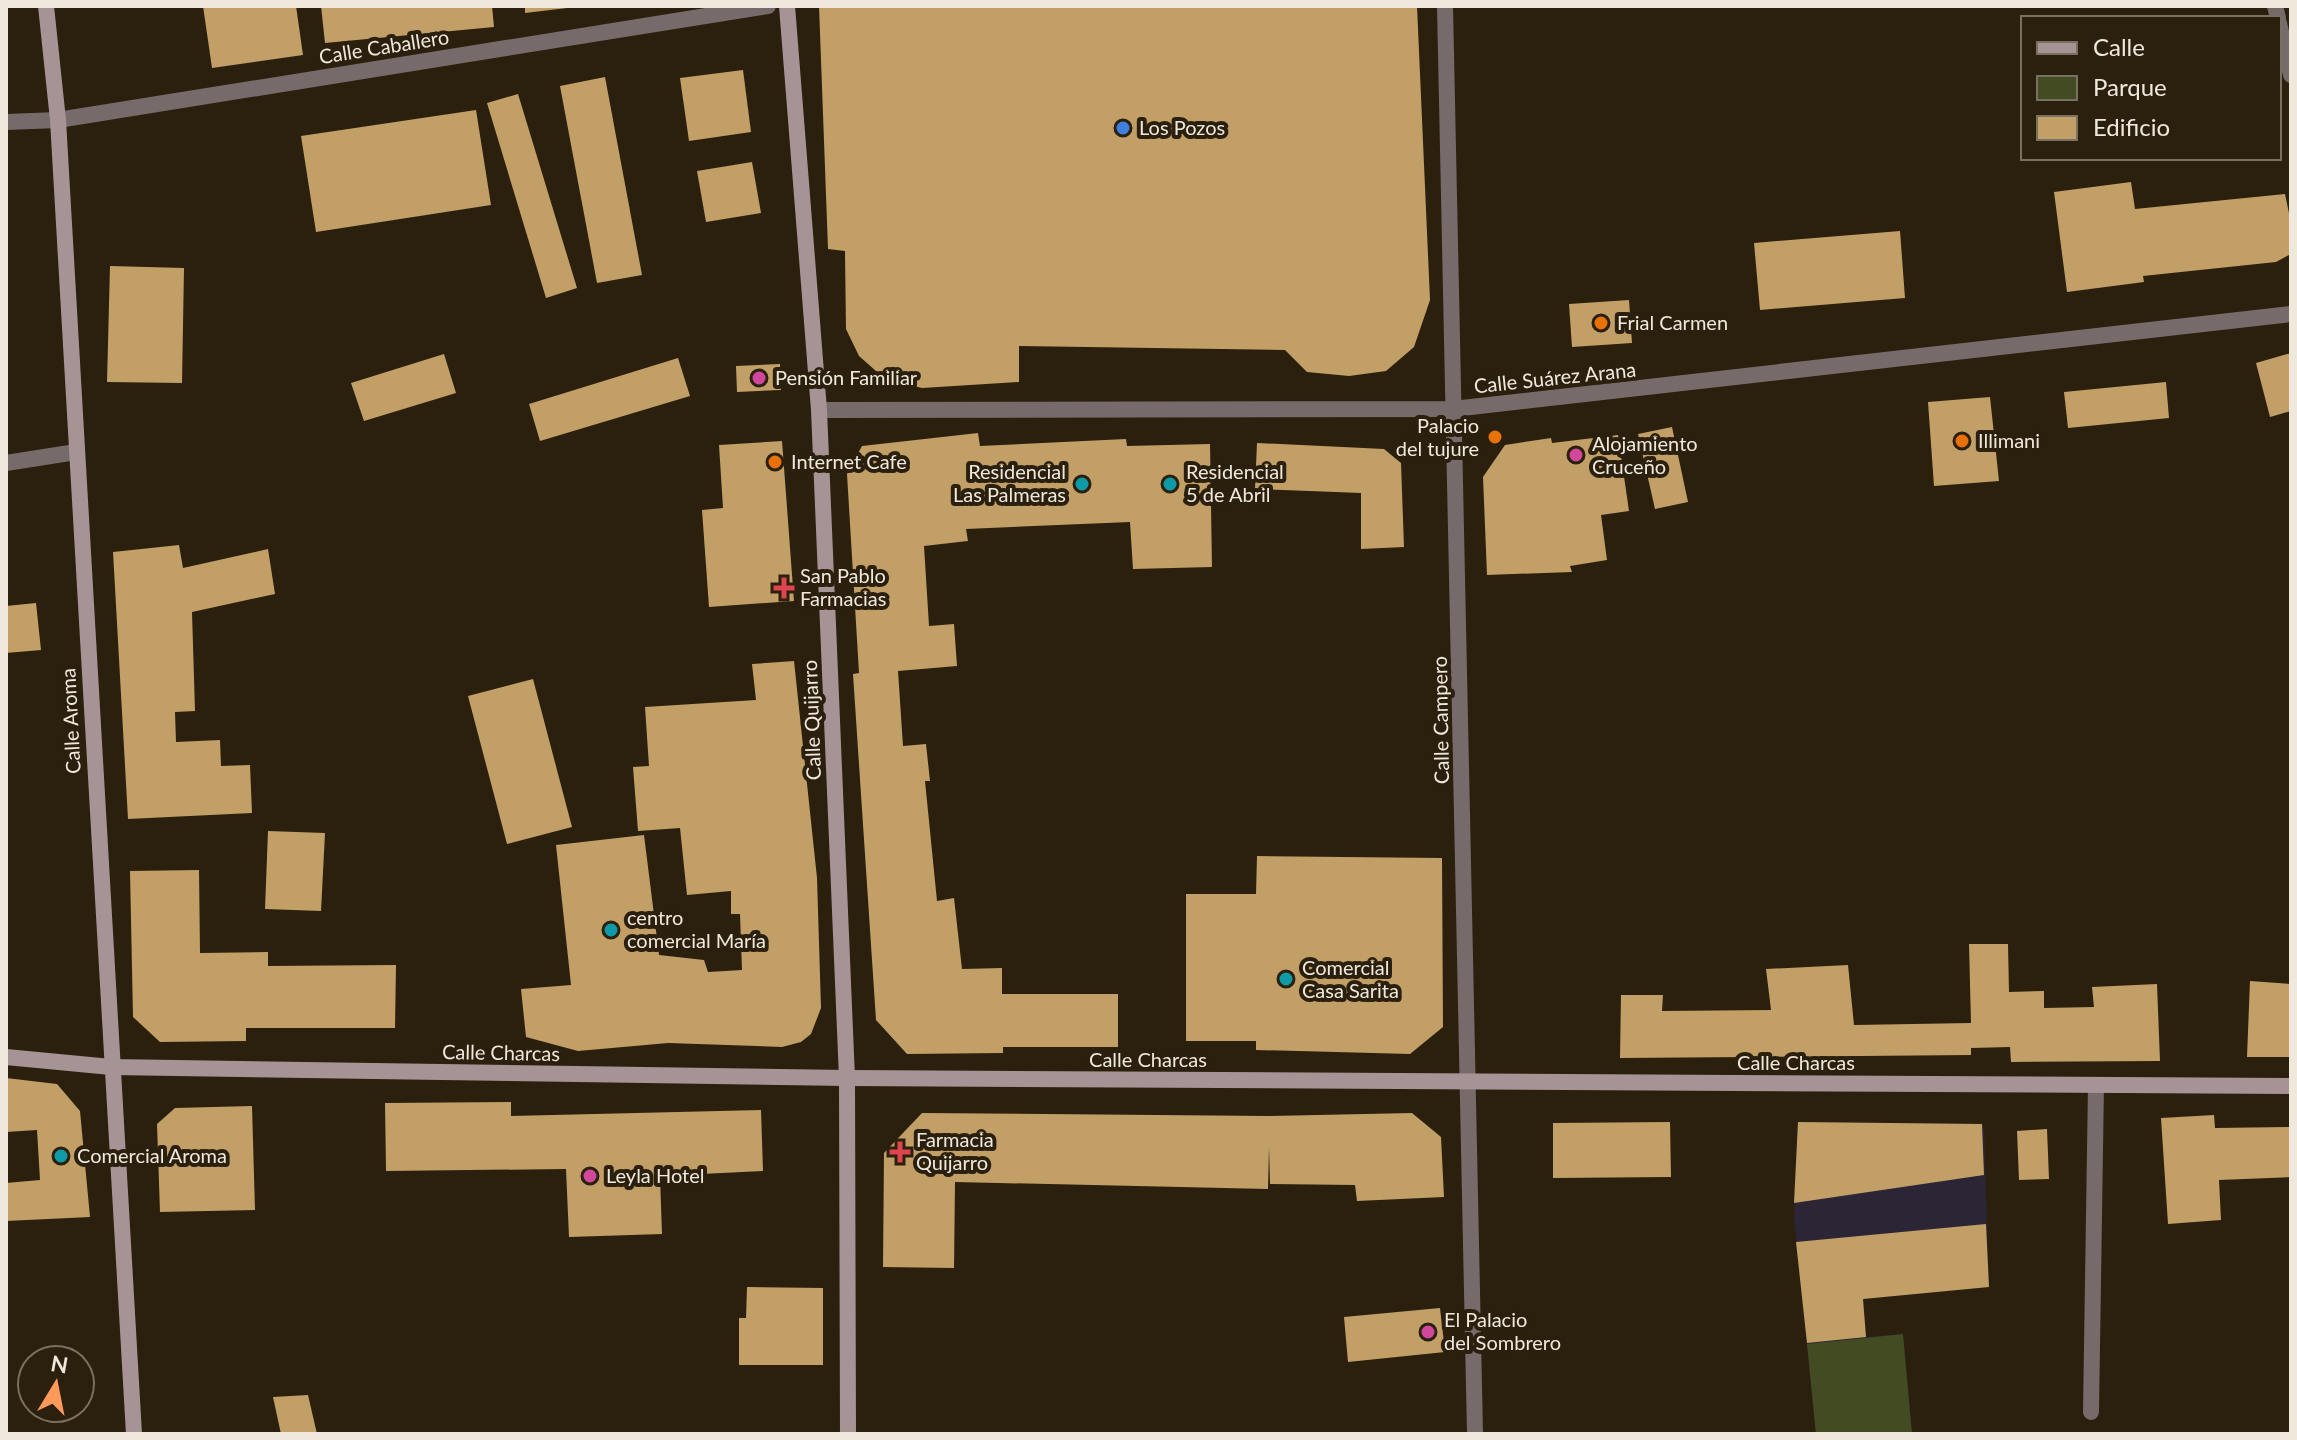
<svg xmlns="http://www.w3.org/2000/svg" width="2297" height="1440" viewBox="0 0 2297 1440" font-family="Lato,sans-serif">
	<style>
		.education { fill: #2c2535 }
		.green { fill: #424b22 }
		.building { fill: #c29f66 }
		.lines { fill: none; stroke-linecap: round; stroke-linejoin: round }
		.lane { stroke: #766a6b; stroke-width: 16 }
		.street { stroke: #766a6b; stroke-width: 16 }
		.secondary { stroke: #a69395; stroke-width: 16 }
		.shop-dot { fill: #3f7fe0; stroke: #2b200e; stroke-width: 3 }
		.food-dot { fill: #e8710a; stroke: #2b200e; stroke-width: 3 }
		.hotel-dot { fill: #d1479c; stroke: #2b200e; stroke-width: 3 }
		.culture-dot { fill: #0f9aa8; stroke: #2b200e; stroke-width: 3 }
		.health-dot { fill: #e0444e; stroke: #2b200e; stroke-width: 3 }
		.labels { text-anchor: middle; stroke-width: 8; stroke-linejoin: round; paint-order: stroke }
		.street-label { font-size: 20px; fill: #efe8dc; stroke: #2b200e }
		.poi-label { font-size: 20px; fill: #efe8dc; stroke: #2b200e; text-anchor: start }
	</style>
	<rect width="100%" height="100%" fill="#2b200e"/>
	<polygon class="education" points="1798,1122 1982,1124 1984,1128 1989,1287 1863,1299 1866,1337 1903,1334 1912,1434 1816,1434 1794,1218"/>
	<polygon class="green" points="1903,1334 1912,1434 1816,1434 1807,1344"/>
	<g class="building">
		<polygon points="203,6 296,6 303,55 212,68"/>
		<polygon points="321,6 492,6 494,27 325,43"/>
		<polygon points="525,6 567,6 567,8 525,13"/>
		<polygon points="819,6 1417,6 1430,300 1414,347 1386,371 1349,376 1307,372 1285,350 1019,346 1019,382 922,388 885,379 859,356 846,329 845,251 828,249"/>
		<polygon points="743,70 751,132 689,141 680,78"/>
		<polygon points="605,77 642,275 597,283 560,86"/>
		<polygon points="518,94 577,288 546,298 487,103"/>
		<polygon points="476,110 491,205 316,232 301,136"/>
		<polygon points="752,162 761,213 706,222 697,171"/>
		<polygon points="2131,182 2135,209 2285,194 2291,223 2289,255 2276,262 2143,276 2144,282 2067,292 2054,192"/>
		<polygon points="1900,231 1905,298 1760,310 1754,243"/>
		<polygon points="110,266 184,268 182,383 107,382"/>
		<polygon points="1629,300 1632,343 1572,347 1569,304"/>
		<polygon points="2291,353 2291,411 2270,417 2256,363"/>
		<polygon points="444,354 456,393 364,421 351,383"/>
		<polygon points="678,358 690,396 540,441 529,404"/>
		<polygon points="780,364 781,390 737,392 736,366"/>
		<polygon points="2166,382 2169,418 2068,428 2064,392"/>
		<polygon points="1990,397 1999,481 1934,486 1928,402"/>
		<polygon points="1672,427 1688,502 1655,509 1638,434"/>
		<polygon points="978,433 980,446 1126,439 1127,446 1210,444 1212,567 1133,569 1130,522 966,529 968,541 924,546 929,626 954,624 957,666 898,671 903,746 926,744 930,781 925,781 937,901 954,898 962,969 1002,968 1002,994 1118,994 1118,1047 1003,1047 1003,1053 907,1054 876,1020 853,674 859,673 847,474 862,446"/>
		<polygon points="1618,435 1629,511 1601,515 1607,560 1570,566 1572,572 1487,575 1483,477 1505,445 1551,438 1552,443"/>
		<polygon points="782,441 794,601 709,607 702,510 723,508 719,445"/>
		<polygon points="1257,443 1384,449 1401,463 1404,547 1361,549 1361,493 1255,489"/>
		<polygon points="179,545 183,568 268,549 275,594 192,612 195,711 175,712 176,742 220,740 221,766 250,765 252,813 128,819 113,552"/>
		<polygon points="36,603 41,650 6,653 6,606"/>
		<polygon points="794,661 817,878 821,1008 811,1034 801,1042 782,1047 668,1043 578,1051 526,1037 521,989 571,985 556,845 644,835 659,955 704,960 708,972 742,970 740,914 731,914 731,891 687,895 680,828 638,831 633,767 649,766 645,707 756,700 752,664"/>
		<polygon points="533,679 572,827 507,844 468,696"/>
		<polygon points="268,831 325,833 321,911 265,909"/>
		<polygon points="1257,856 1442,858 1443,1027 1410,1054 1256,1050 1256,1041 1186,1041 1186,894 1256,894"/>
		<polygon points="199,870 200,953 268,952 268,966 396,965 395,1028 246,1028 246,1041 160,1042 133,1017 130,871"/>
		<polygon points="1969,944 2008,944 2009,992 2044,991 2044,1008 2094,1007 2092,987 2157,984 2160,1061 2011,1062 2010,1047 1971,1048 1971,1055 1620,1058 1621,995 1663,995 1662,1011 1771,1010 1766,969 1848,965 1854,1025 1971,1023"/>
		<polygon points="2250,981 2291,984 2291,1057 2247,1057"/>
		<polygon points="6,1078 57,1084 80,1111 90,1217 6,1221 6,1183 40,1180 37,1130 6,1132"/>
		<polygon points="511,1102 511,1116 761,1110 763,1171 660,1176 662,1234 569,1237 566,1169 386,1171 385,1103"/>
		<polygon points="252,1106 255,1210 160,1212 157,1124 175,1108"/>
		<polygon points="922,1113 1269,1116 1412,1113 1441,1137 1444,1197 1357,1201 1355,1185 1270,1184 1269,1147 1268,1189 955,1182 954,1268 883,1267 884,1153"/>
		<polygon points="2214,1115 2215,1128 2291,1127 2291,1177 2219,1180 2221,1220 2168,1224 2161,1118"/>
		<polygon points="1670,1122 1671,1177 1553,1178 1553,1123"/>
		<polygon points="1798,1122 1982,1124 1984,1175 1794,1203"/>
		<polygon points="2047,1129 2049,1179 2019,1180 2017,1131"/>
		<polygon points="1986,1224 1989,1287 1863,1299 1866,1337 1807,1343 1796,1242"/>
		<polygon points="747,1287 823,1288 823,1365 739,1365 739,1318 746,1318"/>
		<polygon points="1440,1308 1445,1352 1348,1362 1344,1317"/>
		<polygon points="308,1395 317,1434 281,1434 273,1397"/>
	</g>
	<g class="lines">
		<g class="lane">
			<polyline points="6,463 76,452"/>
			<polyline points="2091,1412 2096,1085"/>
		</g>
		<g class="street">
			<polyline points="1445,6 1475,1434"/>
			<polyline points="2275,6 2278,18"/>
			<polyline points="2279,23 2291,75"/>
			<polyline points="6,122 58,120 768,6"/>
			<polyline points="819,410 1453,409 2291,314"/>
		</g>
		<g class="secondary">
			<polyline points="46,6 58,120 134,1434"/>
			<polyline points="787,6 819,410 847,1078 848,1434"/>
			<polyline points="6,1057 111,1067 847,1078 2291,1086"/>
		</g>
	</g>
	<circle class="shop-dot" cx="1123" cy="128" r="8"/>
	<g class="food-dot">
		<circle cx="1601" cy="323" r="8"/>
		<circle cx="1495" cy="437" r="8"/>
		<circle cx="1962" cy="441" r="8"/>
		<circle cx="775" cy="462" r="8"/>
	</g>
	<g class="hotel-dot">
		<circle cx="759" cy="378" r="8"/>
		<circle cx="1576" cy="455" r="8"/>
		<circle cx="590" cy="1176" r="8"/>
		<circle cx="1428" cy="1332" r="8"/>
	</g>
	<g class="culture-dot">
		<circle cx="1082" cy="484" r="8"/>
		<circle cx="1170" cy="484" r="8"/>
		<circle cx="611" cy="930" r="8"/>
		<circle cx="1286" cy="979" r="8"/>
		<circle cx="61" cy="1156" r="8"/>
	</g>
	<g class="health-dot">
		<path d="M780 576h8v8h8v8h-8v8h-8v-8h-8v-8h8z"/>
		<path d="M896 1140h8v8h8v8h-8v8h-8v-8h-8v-8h8z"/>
	</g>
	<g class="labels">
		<g class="street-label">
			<text transform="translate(384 47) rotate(-9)" y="7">Calle Caballero</text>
			<text transform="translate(1555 378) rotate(-6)" y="7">Calle Suárez Arana</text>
			<text transform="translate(812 720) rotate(-92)" y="7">Calle Quijarro</text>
			<text transform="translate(1441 720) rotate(-91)" y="7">Calle Campero</text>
			<text transform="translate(71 721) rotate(-93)" y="7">Calle Aroma</text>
			<text transform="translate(501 1053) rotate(1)" y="7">Calle Charcas</text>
			<text x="1148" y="1067">Calle Charcas</text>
			<text x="1796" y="1070">Calle Charcas</text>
		</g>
		<g class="poi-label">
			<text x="1139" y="135">Los Pozos</text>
			<text x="1617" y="330">Frial Carmen</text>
			<text x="775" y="385">Pensión Familiar</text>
			<text x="1479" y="433" text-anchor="end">Palacio<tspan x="1479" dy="23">del tujure</tspan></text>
			<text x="1978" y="448">Illimani</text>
			<text x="1592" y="451">Alojamiento<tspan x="1592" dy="23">Cruceño</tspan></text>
			<text x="791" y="469">Internet Cafe</text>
			<text x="1066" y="479" text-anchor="end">Residencial<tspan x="1066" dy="23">Las Palmeras</tspan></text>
			<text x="1186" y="479">Residencial<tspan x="1186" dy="23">5 de Abril</tspan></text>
			<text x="800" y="583">San Pablo<tspan x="800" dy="23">Farmacias</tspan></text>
			<text x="627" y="925">centro<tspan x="627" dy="23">comercial María</tspan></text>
			<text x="1302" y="975">Comercial<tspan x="1302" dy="23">Casa Sarita</tspan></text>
			<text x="916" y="1147">Farmacia<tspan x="916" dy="23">Quijarro</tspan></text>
			<text x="77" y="1163">Comercial Aroma</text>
			<text x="606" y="1183">Leyla Hotel</text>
			<text x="1444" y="1327">El Palacio<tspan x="1444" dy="23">del Sombrero</tspan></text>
		</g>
	</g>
	<rect width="2297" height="1440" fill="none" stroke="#efe8dc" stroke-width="16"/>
	<rect x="2021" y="16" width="260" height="144" fill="#2b200e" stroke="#797060" stroke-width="2"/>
	<rect x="2037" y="42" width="40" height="12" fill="#a69395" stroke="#797060" stroke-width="2"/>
	<text x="2093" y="56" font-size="24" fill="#efe8dc">Calle</text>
	<rect x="2037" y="76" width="40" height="24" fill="#424b22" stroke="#797060" stroke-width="2"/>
	<text x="2093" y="96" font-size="24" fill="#efe8dc">Parque</text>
	<rect x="2037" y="116" width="40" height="24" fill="#c29f66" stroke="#797060" stroke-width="2"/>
	<text x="2093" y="136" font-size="24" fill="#efe8dc">Edificio</text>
	<g transform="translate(56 1384) rotate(10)"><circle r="38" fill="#2b200e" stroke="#797060" stroke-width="2"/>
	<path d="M0-6L14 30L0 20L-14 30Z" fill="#ff9a5b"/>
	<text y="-12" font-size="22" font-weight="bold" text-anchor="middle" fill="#efe8dc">N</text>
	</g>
</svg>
